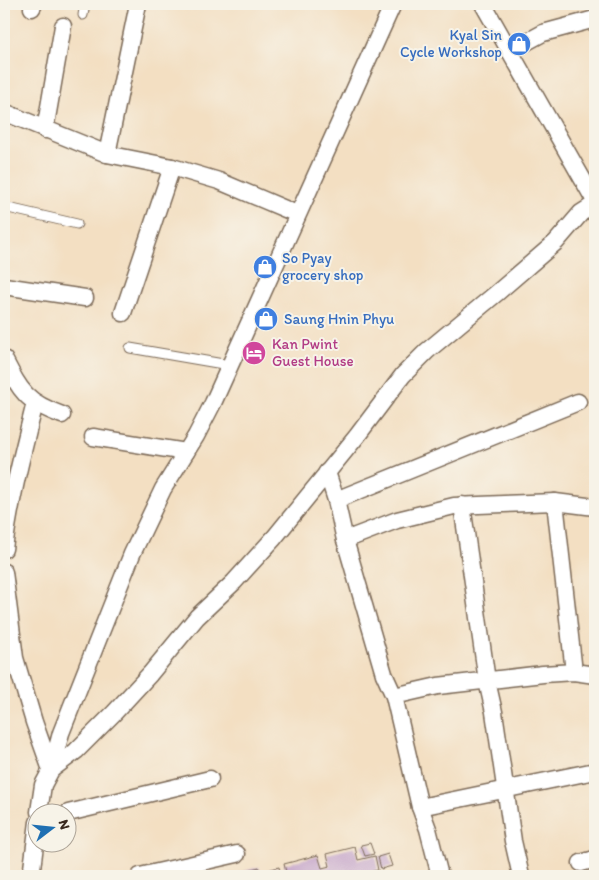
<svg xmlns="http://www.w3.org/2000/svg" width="599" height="880" viewBox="0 0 599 880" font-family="Itim,sans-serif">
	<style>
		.building { fill: #c19fc8 }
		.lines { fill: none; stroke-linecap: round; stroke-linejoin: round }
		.lane-casing { stroke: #7b6957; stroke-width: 11 }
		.street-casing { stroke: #7b6957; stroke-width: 19 }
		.lane { stroke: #fff; stroke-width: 9 }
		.street { stroke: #fff; stroke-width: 16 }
		.labels { text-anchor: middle; stroke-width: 4; stroke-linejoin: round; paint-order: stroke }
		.shop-label { font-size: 15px; fill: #366cbe; stroke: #f7f3e8; text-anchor: start }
		.hotel-label { font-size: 15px; fill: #b23c85; stroke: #f7f3e8; text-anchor: start }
	</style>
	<rect width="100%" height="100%" fill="#f7f3e8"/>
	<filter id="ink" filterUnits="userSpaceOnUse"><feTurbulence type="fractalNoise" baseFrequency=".02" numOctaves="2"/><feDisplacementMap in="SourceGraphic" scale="10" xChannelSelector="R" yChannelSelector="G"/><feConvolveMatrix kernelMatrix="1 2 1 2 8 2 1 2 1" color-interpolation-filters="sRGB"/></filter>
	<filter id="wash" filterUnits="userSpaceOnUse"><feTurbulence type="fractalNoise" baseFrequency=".0096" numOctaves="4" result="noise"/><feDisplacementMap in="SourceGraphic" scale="20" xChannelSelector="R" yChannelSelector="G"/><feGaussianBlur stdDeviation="1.12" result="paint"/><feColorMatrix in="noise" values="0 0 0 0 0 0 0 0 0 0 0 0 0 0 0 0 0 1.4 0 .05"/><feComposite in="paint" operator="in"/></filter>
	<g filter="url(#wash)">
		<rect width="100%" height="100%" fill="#f3dfc2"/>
		<g id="blocks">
			<g class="building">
				<polygon points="370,843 374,854 365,856 361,845"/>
				<polygon points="355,847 358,860 375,856 378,870 365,873 366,876 336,876 335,873 327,875 327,876 287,876 284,864 318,855 322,868 330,866 327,854"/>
				<polygon points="388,854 392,866 381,869 378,857"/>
				<polygon points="259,867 260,872 279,867 281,876 239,876 238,873"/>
			</g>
		</g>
	</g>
	<g filter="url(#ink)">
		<use href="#blocks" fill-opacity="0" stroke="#7b6957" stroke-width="1"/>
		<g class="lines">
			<g class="lane-casing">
				<g id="lane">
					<polyline points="83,15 85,4"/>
					<polyline points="4,207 77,224"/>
					<polyline points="130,348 229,365"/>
				</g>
			</g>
			<g class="street-casing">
				<g id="street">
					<polyline points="483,4 595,201"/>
					<polyline points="32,8 34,4"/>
					<polyline points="510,51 543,33 595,19"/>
					<polyline points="4,112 107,154 172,167 219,181 297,214"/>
					<polyline points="45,130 63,26"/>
					<polyline points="107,154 138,4"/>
					<polyline points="4,286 85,298"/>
					<polyline points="123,313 172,167"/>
					<path d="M4 359C21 392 26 402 62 415"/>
					<polyline points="93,437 186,452"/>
					<polyline points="327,472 336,500 345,540 384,674 394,696 420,807 428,829 440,876"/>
					<polyline points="336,500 578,402"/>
					<polyline points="555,502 574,672"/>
					<polyline points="462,505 487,681 494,712 513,841 521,876"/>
					<polyline points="345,540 397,520 454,506 555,502 595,507"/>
					<path d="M4 549C10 500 23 451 35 403"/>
					<polyline points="4,572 15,658 34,722 51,770 76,751 114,713 150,674 197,617 234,582 274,538 357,436 403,375 427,351 498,292 556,242 581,213 595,204"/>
					<polyline points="394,696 438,686 543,674 574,672 595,675"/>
					<polyline points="420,807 595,771"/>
					<polyline points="39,812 43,785 51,770 61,733 132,554 163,489 196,436 213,403 393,4"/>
					<polyline points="68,813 210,779"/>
					<polyline points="581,863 595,859"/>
					<polyline points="31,876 38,822"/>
					<polyline points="140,876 237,854"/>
				</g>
			</g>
			<use href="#lane" class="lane"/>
			<use href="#street" class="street"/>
		</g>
	</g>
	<defs>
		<g id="shop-disc" transform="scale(1.25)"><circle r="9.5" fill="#3f7fe0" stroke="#f7f3e8"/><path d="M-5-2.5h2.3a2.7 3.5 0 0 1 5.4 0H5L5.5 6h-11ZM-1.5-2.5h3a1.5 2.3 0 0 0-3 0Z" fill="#fff"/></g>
		<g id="hotel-disc" transform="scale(1.25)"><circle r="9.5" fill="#d1479c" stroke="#f7f3e8"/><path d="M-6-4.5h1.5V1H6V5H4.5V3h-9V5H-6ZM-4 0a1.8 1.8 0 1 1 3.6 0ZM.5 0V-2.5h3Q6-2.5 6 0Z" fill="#fff"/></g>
	</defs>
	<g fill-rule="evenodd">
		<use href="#shop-disc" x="519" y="44"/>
		<use href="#shop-disc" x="265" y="267"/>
		<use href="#shop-disc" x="266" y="319"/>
		<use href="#hotel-disc" x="254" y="353"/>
	</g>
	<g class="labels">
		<g class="shop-label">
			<text x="502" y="40" text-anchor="end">Kyal Sin<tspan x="502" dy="17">Cycle Workshop</tspan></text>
			<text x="282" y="263">So Pyay<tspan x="282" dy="17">grocery shop</tspan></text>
			<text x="284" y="324">Saung Hnin Phyu</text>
		</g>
		<g class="hotel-label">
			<text x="272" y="349">Kan Pwint<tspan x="272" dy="17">Guest House</tspan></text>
		</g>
	</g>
	<rect width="599" height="880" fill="none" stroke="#f7f3e8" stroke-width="20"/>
	<g transform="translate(52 828) rotate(74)"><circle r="24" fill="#f7f3e8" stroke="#aca397"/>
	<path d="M0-4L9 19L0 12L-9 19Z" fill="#1f6fb2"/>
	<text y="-8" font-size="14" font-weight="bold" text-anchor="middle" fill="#3b2a1e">N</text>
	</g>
</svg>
